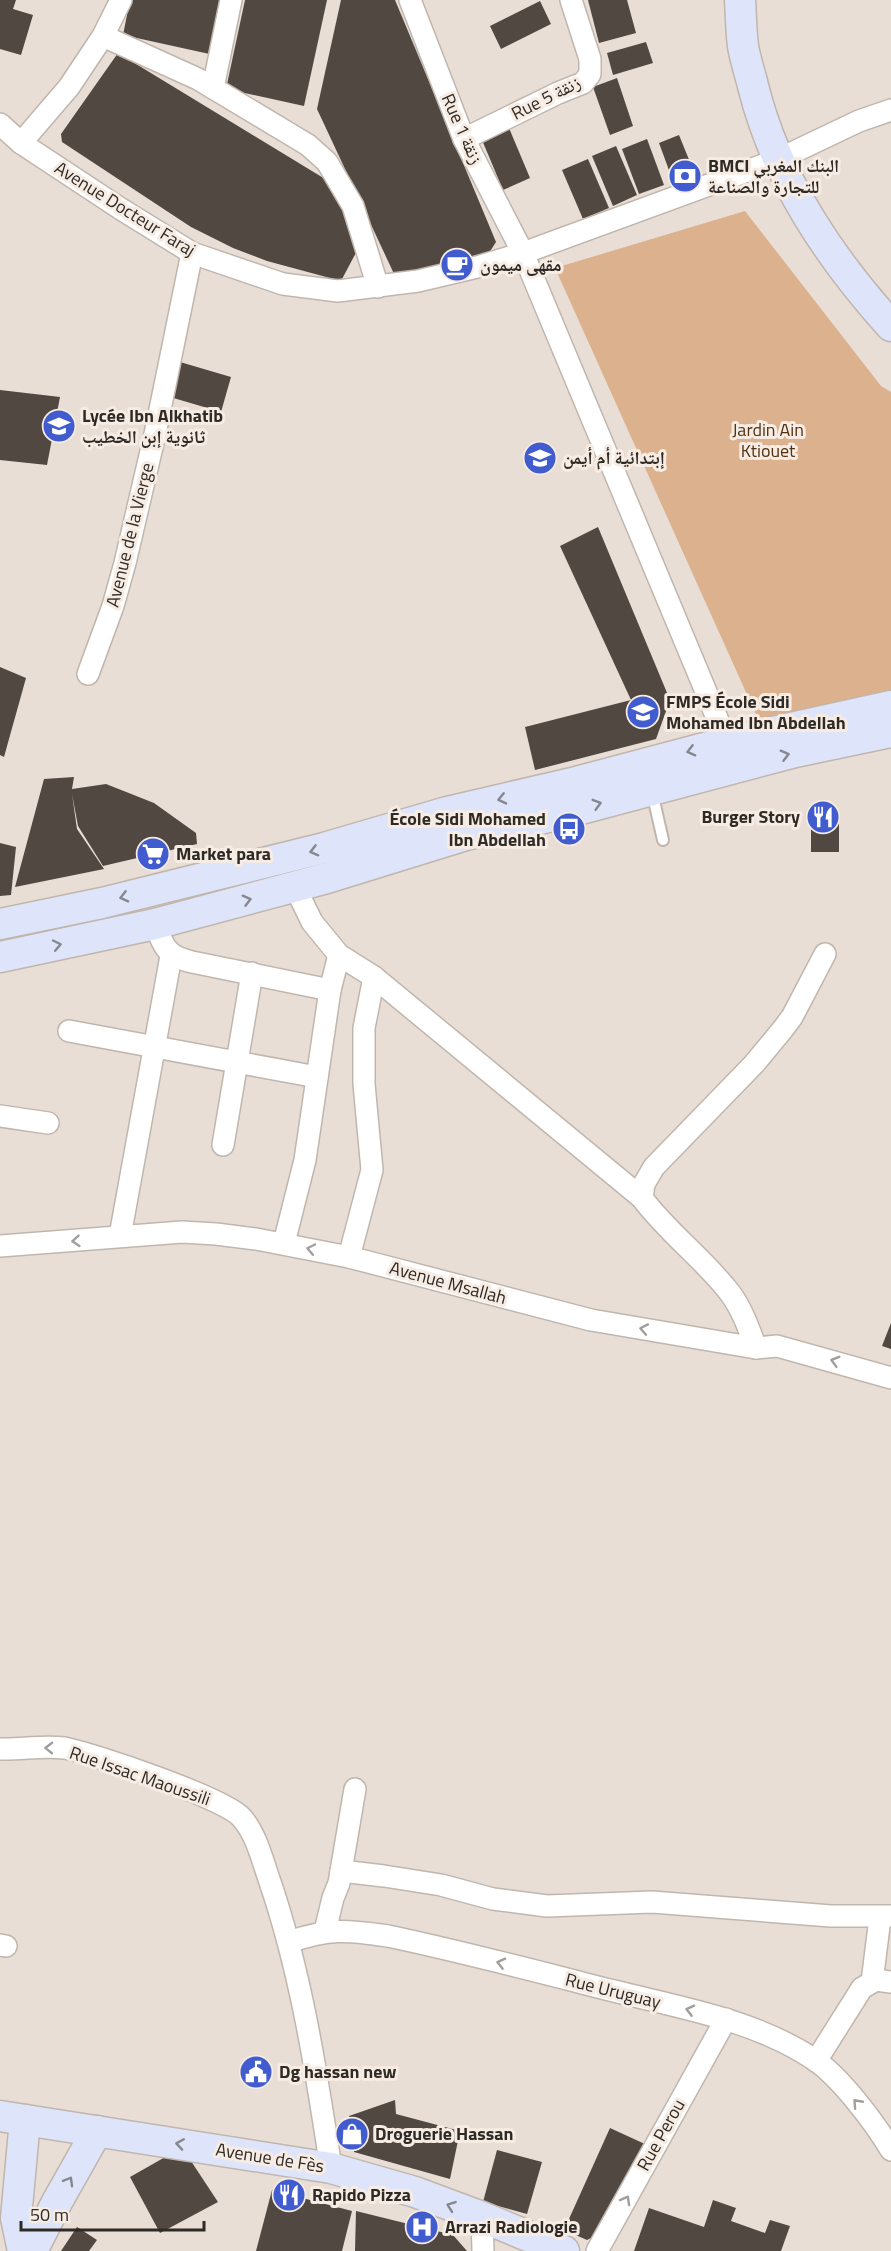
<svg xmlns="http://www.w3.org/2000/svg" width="891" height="2251" viewBox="0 0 891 2251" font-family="'Titillium Web','Noto Naskh Arabic',sans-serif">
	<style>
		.green { fill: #dcb18d }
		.building { fill: #514841 }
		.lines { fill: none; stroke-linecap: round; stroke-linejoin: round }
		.lane-casing { stroke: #c0b6ad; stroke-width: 14 }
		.street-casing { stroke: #c0b6ad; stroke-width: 24 }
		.secondary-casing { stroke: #c0b6ad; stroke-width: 33 }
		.lane { stroke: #fff; stroke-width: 10 }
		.street { stroke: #fff; stroke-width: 21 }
		.secondary { stroke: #dee5fa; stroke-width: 30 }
		.oneway { stroke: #868890 }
		.oneway2 { stroke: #a19f9d }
		.labels { text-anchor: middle; stroke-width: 6; stroke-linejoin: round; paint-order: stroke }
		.street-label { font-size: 18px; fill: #2e2a26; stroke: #f7ece3 }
		.poi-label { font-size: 18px; font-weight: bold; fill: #2e2a26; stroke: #f7ece3; text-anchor: start }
		.park-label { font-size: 18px; fill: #543314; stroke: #f7ece3 }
	</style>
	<rect width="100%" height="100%" fill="#e9ded6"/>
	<polygon class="green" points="745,211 881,386 891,392 891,694 758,719 555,268"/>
	<g class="building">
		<polygon points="0,0 16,0 13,9 33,15 21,55 0,49"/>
		<polygon points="130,0 225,0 214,55 123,35"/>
		<polygon points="245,0 327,0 304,106 226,89"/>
		<polygon points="341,0 395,0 496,242 482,264 395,276 317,109"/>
		<polygon points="588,0 627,0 636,33 599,43"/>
		<polygon points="540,1 551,24 501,49 490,26"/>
		<polygon points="646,42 653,63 613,75 607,53"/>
		<polygon points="118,53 330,182 359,247 341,281 267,261 233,248 191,227 62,142 61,134"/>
		<polygon points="617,78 633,126 610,135 593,87"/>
		<polygon points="509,128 530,178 503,190 482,140"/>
		<polygon points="679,135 694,172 673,181 659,143"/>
		<polygon points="647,139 664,185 639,194 622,149"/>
		<polygon points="616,146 637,195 613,206 592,156"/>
		<polygon points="588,159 609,208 583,219 562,170"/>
		<polygon points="180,362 231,377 221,412 170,397"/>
		<polygon points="0,390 60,397 47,465 0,460"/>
		<polygon points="598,527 670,700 656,739 535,770 525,727 631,700 560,546"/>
		<polygon points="0,667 26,678 4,757 0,755"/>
		<polygon points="74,777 72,789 106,784 154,803 196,833 197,844 103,866 78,826 72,794 77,829 104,869 15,887 44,779"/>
		<polygon points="839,816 839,852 811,852 811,817"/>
		<polygon points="0,843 16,847 11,895 0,896"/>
		<polygon points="891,1323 891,1349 882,1346"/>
		<polygon points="395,2100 396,2114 460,2131 450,2179 354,2152 349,2116"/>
		<polygon points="610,2128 647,2145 597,2235 587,2240 564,2230"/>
		<polygon points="497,2150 542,2162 527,2214 483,2202"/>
		<polygon points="187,2155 218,2202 160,2233 130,2177 167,2156"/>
		<polygon points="272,2190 352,2211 342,2251 256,2251"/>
		<polygon points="713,2200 736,2208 731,2221 765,2233 770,2220 790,2226 781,2251 634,2251 649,2208 704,2227"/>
		<polygon points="356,2211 453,2235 467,2251 355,2251"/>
		<polygon points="77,2227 97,2240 89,2251 61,2251"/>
	</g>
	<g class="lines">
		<g class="lane-casing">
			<polyline id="lane" points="652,792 663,840"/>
		</g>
		<g class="street-casing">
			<g id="street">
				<polyline points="410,0 464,139 523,253 727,742"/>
				<polyline points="103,36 198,79 308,145 327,162 353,206 378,287"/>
				<polyline points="213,88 231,0"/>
				<polyline points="0,124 21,143 121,209 192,253 283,284 338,291 418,281 477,267 523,253 777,160 859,121 891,110"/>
				<polyline points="464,139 558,93 583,83 590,74 590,59 571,0"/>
				<polyline points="21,143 69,87 103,36 121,0"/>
				<polyline points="88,674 113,606 125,563 155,434 192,253"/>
				<path d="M295 887 312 922 339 955 374 977 642 1198C668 1233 704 1259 730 1293 742 1309 749 1329 756 1348"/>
				<path d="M155 924C164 947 166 956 192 962L330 990"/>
				<polyline points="69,1031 317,1077"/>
				<polyline points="0,1116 48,1123"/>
				<polyline points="223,1145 252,973"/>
				<polyline points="642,1198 644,1184 654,1167 754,1064 783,1029 792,1017 825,954"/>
				<polyline points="120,1236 171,956"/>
				<polyline points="284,1243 305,1160 330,990 339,955"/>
				<polyline points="0,1246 182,1232 216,1234 256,1239 349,1257 591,1320 756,1348 777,1346 891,1378"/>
				<polyline points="349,1257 372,1170 364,1084 364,1028 374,977"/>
				<path d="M0 1749C21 1750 43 1745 64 1748 92 1753 224 1798 241 1817 256 1833 262 1859 269 1879 301 1972 316 2070 331 2168"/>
				<polyline points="341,1871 384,1876 441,1885 493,1899 547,1906 652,1902 831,1916 891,1916"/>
				<polyline points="325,1931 333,1898 339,1883 355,1789"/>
				<path d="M289 1942C330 1928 347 1930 388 1936 464 1952 539 1972 614 1991 682 2008 755 2020 815 2060 841 2078 875 2123 891 2150"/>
				<polyline points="0,1945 6,1946"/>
				<polyline points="872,1982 880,1918"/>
				<polyline points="816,2061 862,1988 876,1980 891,1982"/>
				<polyline points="482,2217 483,2251"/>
				<polyline points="597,2251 726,2019"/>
			</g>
		</g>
		<g class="secondary-casing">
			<g id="secondary">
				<path d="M740 0C741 15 741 31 743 46 745 59 750 73 753 86 776 178 828 256 891 326"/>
				<polyline points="0,924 102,903 324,848 447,812 576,782 727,742 891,706"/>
				<polyline points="0,957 155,924 327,878 466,835 562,814 795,752 891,732"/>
				<polyline points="0,2116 331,2168 415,2192 482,2217 564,2251"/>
				<polyline points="23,2251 16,2218 25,2120"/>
				<polyline points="32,2251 57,2202 97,2131"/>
			</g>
		</g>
		<use href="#lane" class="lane"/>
		<use href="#street" class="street"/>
		<use href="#secondary" class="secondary"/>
	</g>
	<defs><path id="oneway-chevron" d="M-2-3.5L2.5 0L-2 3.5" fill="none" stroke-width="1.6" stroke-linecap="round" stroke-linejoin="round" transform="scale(1.5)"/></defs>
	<g class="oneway">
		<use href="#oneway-chevron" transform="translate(691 751) rotate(166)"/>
		<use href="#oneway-chevron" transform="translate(785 755) rotate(-15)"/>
		<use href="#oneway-chevron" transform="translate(502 799) rotate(167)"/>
		<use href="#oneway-chevron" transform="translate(597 804) rotate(-16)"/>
		<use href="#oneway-chevron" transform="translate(314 851) rotate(166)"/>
		<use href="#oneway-chevron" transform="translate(124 897) rotate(166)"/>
		<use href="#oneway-chevron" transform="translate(247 900) rotate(-15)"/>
		<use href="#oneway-chevron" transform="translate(57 945) rotate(-12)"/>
		<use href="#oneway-chevron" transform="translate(180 2144) rotate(-171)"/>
		<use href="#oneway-chevron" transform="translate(69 2181) rotate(-60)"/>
		<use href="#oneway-chevron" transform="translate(451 2206) rotate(-160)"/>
	</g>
	<g class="oneway2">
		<use href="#oneway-chevron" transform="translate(76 1241) rotate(175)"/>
		<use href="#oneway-chevron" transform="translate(311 1249) rotate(-168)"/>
		<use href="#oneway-chevron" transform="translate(644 1329) rotate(-169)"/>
		<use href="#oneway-chevron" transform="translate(835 1361) rotate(-164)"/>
		<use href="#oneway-chevron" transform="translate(49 1748) rotate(-179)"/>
		<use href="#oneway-chevron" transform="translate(501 1963) rotate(-166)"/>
		<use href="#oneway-chevron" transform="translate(690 2010) rotate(-166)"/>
		<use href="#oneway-chevron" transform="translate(857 2103) rotate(-132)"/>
		<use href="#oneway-chevron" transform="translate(626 2200) rotate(-61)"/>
	</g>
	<defs>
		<g id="bank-disc" transform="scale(1.725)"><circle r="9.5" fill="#405ccf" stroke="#f7ece3"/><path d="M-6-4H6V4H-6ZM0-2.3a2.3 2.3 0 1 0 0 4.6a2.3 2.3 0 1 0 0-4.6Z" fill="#fff"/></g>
		<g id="cafe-disc" transform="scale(1.725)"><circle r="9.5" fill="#405ccf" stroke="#f7ece3"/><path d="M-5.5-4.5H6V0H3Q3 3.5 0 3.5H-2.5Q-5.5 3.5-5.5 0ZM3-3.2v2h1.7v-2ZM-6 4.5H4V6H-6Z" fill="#fff"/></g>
		<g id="school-disc" transform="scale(1.725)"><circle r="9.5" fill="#405ccf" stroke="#f7ece3"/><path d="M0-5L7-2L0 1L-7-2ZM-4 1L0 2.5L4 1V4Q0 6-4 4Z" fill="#fff"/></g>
		<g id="restaurant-disc" transform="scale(1.725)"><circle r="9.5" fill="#405ccf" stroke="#f7ece3"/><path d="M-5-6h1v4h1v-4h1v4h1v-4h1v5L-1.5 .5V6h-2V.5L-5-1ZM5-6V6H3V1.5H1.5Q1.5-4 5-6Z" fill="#fff"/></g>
		<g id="bus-disc" transform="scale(1.725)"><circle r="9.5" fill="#405ccf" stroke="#f7ece3"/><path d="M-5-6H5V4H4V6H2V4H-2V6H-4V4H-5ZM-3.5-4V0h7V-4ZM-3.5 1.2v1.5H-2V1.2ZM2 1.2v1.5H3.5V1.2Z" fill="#fff"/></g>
		<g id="supermarket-disc" transform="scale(1.725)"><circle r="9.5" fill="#405ccf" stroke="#f7ece3"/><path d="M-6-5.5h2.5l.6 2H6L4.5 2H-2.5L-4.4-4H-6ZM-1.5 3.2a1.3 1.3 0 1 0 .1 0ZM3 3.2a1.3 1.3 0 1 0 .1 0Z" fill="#fff"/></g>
		<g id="civic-disc" transform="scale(1.725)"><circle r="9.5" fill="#405ccf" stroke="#f7ece3"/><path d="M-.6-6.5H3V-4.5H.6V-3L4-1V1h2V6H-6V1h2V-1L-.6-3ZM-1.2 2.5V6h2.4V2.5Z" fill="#fff"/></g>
		<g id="shop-disc" transform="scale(1.725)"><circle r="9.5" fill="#405ccf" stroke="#f7ece3"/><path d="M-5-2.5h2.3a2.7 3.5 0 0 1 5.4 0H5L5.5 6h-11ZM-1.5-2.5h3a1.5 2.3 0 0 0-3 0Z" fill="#fff"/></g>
		<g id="hospital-disc" transform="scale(1.725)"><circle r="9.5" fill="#405ccf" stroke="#f7ece3"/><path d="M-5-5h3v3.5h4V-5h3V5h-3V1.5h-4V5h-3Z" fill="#fff"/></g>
	</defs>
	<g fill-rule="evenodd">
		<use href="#bank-disc" x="685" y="176"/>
		<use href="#cafe-disc" x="457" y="265"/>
		<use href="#school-disc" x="59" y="426"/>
		<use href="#school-disc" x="540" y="458"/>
		<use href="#school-disc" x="643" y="712"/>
		<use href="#restaurant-disc" x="823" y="817"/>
		<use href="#bus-disc" x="569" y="829"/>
		<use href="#supermarket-disc" x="153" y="854"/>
		<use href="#civic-disc" x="256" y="2072"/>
		<use href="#shop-disc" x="352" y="2134"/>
		<use href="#restaurant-disc" x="289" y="2195"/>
		<use href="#hospital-disc" x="422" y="2227"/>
	</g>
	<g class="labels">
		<g class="street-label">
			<text transform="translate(546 98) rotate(-27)" y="6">Rue 5 زنقة</text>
			<text transform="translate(462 129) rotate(66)" y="6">Rue 1 زنقة</text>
			<text transform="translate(125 209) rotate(32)" y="6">Avenue Docteur Faraj</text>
			<text transform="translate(130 535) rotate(-76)" y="6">Avenue de la Vierge</text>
			<text transform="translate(448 1283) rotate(15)" y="6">Avenue Msallah</text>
			<text transform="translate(140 1776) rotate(19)" y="6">Rue Issac Maoussili</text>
			<text transform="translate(613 1991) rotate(14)" y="6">Rue Uruguay</text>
			<text transform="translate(661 2135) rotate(-61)" y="6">Rue Perou</text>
			<text transform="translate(270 2158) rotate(9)" y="6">Avenue de Fès</text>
		</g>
		<g class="poi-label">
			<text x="708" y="172">BMCI البنك المغربي<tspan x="708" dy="21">للتجارة والصناعة</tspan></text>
			<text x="480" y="271">مقهى ميمون</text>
			<text x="82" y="422">Lycée Ibn Alkhatib<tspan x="82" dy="21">ثانوية إبن الخطيب</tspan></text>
			<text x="563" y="464">إبتدائية أم أيمن</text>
			<text x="666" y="708">FMPS École Sidi<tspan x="666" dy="21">Mohamed Ibn Abdellah</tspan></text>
			<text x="800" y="823" text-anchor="end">Burger Story</text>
			<text x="546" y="825" text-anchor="end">École Sidi Mohamed<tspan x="546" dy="21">Ibn Abdellah</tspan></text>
			<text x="176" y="860">Market para</text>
			<text x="279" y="2078">Dg hassan new</text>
			<text x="375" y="2140">Droguerie Hassan</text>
			<text x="312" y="2201">Rapido Pizza</text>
			<text x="445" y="2233">Arrazi Radiologie</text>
		</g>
		<g class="park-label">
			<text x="768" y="436">Jardin Ain<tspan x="768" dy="21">Ktiouet</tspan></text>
		</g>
	</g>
	<path d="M21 2221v9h183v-9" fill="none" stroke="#2e2a26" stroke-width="3"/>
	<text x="30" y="2221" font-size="18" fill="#2e2a26" stroke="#f7ece3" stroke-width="4.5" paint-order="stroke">50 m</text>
</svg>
